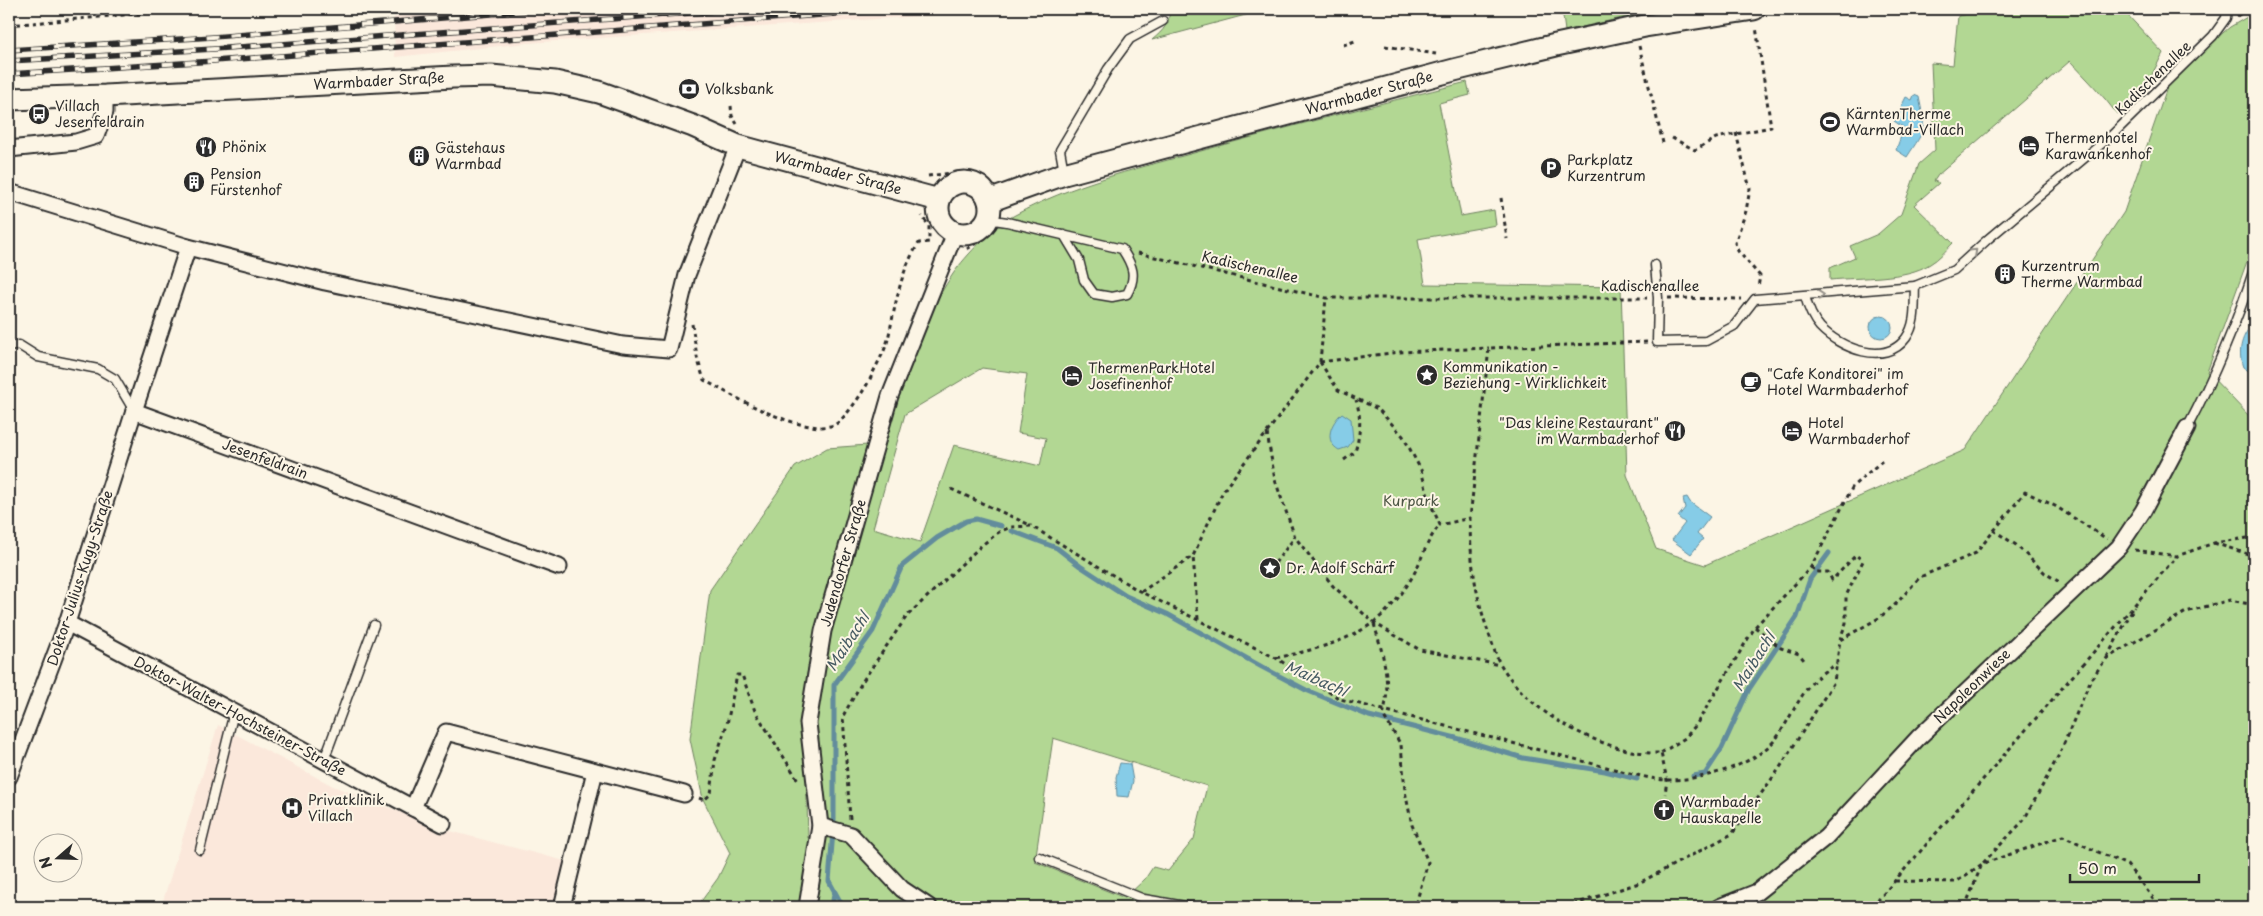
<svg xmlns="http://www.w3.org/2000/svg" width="2263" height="916" viewBox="0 0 2263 916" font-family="'Playpen Sans',sans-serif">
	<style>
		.built { fill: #fbe8db }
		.green { fill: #b2d793; stroke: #6e815f; fill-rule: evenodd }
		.water { fill: #86cce7; stroke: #628c9c }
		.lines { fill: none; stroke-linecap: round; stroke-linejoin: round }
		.stream { stroke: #628c9c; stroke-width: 5 }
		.lane-casing { stroke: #2b2b2b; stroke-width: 11 }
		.street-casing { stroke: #2b2b2b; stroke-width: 19 }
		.secondary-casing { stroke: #2b2b2b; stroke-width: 25 }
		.path { stroke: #2b2b2b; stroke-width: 3; stroke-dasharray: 4 4; stroke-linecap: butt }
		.lane { stroke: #fcf5e5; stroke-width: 8 }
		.street { stroke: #fcf5e5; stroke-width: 15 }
		.secondary { stroke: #fcf5e5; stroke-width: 21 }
		.rail-casing { stroke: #2b2b2b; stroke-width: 5.5 }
		.rail { stroke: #fcf5e5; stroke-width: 4; stroke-dasharray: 11; stroke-linecap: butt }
		.oneway { stroke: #949088 }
		.labels { text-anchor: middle; stroke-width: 4; stroke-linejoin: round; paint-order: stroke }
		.street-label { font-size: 14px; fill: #2b2b2b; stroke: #fcf5e5 }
		.poi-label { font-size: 14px; fill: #2b2b2b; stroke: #fcf5e5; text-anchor: start }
		.park-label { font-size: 14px; fill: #4d5645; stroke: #fcf5e5 }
		.water-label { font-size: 15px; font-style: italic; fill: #465b63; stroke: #fcf5e5 }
	</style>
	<rect width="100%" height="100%" fill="#fcf5e5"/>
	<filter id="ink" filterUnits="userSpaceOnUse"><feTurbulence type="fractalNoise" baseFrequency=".02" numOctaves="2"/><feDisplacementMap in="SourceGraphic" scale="10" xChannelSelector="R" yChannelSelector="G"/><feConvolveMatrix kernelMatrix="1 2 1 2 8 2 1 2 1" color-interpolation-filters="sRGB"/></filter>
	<g filter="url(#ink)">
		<g class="built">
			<polygon points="437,9 1022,9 528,43 395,57 394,14"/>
			<polygon points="218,725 333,786 450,831 565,861 554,907 161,907"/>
		</g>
		<g class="green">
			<path d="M1170 9H1268L1152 40C1164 30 1169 24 1170 9Z"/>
			<polygon points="1562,9 1648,9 1648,12 1565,31"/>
			<path d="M1991 9H2122L2163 53 2142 94 2117 114C2103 95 2086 78 2070 61L1938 175 1934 181 1939 183 1914 205 1953 243C1946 250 1939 259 1930 264 1905 280 1860 277 1830 280V268L1855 257 1850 246 1878 234 1901 214 1919 164 1935 150 1931 63 1953 65 1958 16Z"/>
			<path d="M2254 13V242L2207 372 2252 419H2254V907H697L718 878 730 853 703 799 690 739 710 590 795 467 827 448 881 444C901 386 918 325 953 274 966 255 995 225 1015 215 1070 185 1131 170 1190 154 1282 128 1375 105 1467 82L1470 95 1439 103 1461 216 1494 210 1496 225 1418 239 1425 284 1621 287 1627 475 1656 549 1705 565 1965 450 2124 212 2171 76 2230 27ZM982 368 1027 374 1018 433 1046 438 1040 466 954 445 920 542 873 528 905 414ZM815 636V721L825 816 808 838 805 726 807 674ZM1053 738 1207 786 1194 839 1168 871 1153 867 1145 879 1125 898 1035 862Z"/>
		</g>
		<g class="water">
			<path d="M1914 95 1919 97C1926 131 1926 128 1907 157L1896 150 1904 128 1894 121 1906 97 1912 100Z"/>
			<circle cx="1881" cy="327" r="11"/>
			<path d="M2254 323V375L2243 367C2237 351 2242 334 2254 323Z"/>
			<path d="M1342 413 1351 419 1353 440 1348 447 1339 450C1323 441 1331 423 1342 413Z"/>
			<polygon points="1687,497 1690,502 1710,517 1697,534 1703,539 1691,554 1672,540 1685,523 1678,517 1685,508 1683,498"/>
			<polygon points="1120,763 1130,764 1133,781 1129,797 1117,796 1116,777"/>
		</g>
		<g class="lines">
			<g class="stream">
				<polyline points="1012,531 1057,548 1080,566 1126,596 1167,614 1262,667 1306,690 1369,716 1456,738 1523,758 1605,771 1637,779"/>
				<polyline points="1693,776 1705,774 1722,748 1749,689 1797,617 1810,579 1829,553"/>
				<polyline points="832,907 834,894"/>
				<polyline points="843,907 829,881 834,819 834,685 873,631 902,566 937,538 966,521 976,519 1001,526"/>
			</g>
			<g class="lane-casing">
				<g id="lane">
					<polyline points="1064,172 1060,150 1108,69 1130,39 1163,21"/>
					<path d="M987 219 1007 222 1122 249C1133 266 1137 276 1127 294L1112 297 1094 294 1084 280 1079 260 1064 235"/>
					<polyline points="1655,265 1658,298 1657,342 1706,341 1734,326 1755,299 1915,286 1954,270 1988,239 2112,135 2213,36 2226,18 2227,9"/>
					<path d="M1805 296C1808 308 1812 318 1820 327 1840 348 1885 367 1906 338 1917 323 1914 303 1915 286"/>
					<polyline points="9,347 19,345 38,357 98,369 115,379 134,411"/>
					<path d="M2187 428C2215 375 2236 325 2254 269"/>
					<polyline points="324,760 374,625"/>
					<polyline points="200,850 234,712"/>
					<polyline points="1039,857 1144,899 1191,907"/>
				</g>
			</g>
			<g class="street-casing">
				<g id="street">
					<polyline points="9,149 76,142 96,136 105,112 105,96"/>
					<polyline points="9,192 188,247 325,282 623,345 669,349 687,275 738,146"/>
					<polyline points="188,247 134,411 559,567"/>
					<polyline points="67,623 443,824"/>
					<polyline points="9,777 67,623 134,411"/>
					<polyline points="413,808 446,732 684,794"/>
					<polyline points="820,826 851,835 902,889 929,907"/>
					<polyline points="562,907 595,771"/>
					<polyline points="807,907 820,826 808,723 823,631 890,396 955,233"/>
					<polyline points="1719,907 1757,892 1826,837 1918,738 2119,547 2143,511 2187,428"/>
				</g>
			</g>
			<g class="secondary-casing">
				<g id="secondary">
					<polyline points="9,99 105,96 453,77 491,76 555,82 599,92 693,126 738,146 939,200"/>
					<circle cx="964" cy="208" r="26"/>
					<polyline points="989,201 1064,174 1454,70 1556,45 1645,26 1754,9"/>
				</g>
			</g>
			<g class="path">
				<polyline points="2237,16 2247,9"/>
				<polyline points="9,25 191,9"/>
				<polyline points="1343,45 1358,40"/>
				<polyline points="1385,46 1436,54"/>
				<polyline points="1639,46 1663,143"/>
				<polyline points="731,106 732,116 737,124"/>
				<polyline points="1736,133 1750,189 1746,211 1735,243 1738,251 1760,276 1758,287"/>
				<polyline points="1672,138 1695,150 1716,138 1771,127 1756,27"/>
				<polyline points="928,176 951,173 975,174 989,181"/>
				<polyline points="1501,198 1507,239"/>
				<polyline points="967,249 986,237 992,231"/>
				<polyline points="1138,253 1326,298 1647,298"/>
				<polyline points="1668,298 1742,299"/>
				<path d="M692 324 697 357 704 380C733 396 801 436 834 425 844 421 866 388 871 377 876 365 885 352 888 339 896 305 899 273 919 243L929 242V226L922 216"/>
				<path d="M1647 342 1489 348 1470 518C1470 563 1476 599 1491 640 1494 648 1496 658 1501 665 1527 709 1582 740 1631 751 1640 753 1651 753 1661 753L1667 780 1665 794"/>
				<polyline points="1320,362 1338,390 1378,409 1403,436 1421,470 1429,500 1440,525 1470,518"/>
				<polyline points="1320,362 1400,352 1489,348"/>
				<polyline points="1267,433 1275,480 1295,537 1333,586 1374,623 1420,650 1500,665"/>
				<path d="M1344 460 1355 452C1360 434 1362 419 1356 400"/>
				<polyline points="951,489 1030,525"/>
				<polyline points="1993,530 2016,545 2045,573 2061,583"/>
				<polyline points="2214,543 2254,556"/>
				<polyline points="2135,550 2177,556 2214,543 2254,537"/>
				<polyline points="1275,563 1295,537"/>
				<polyline points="1811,567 1817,572 1828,572 1832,580 1856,555 1863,561 1846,596 1846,623 1840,639"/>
				<polyline points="1141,592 1193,556"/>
				<polyline points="1198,619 1193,556 1223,491 1320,362 1326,298"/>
				<path d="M1374 624C1383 654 1392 684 1383 715L1401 745 1405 791 1412 825 1428 862 1415 907"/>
				<polyline points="1755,627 1781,648 1799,654 1804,660"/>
				<polyline points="2107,657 2134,607"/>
				<path d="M1276 658C1335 645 1378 635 1411 579 1422 561 1425 542 1440 525"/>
				<polyline points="1661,753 1685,738 1696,725 1755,627 1811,567 1853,486 1882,461"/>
				<polyline points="699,798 704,800 711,794 715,760 727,724 737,675 742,675 755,711 798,780"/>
				<path d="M850 819 843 716 862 682 907 616 982 545 999 532 1011 527 1031 526 1141 592 1276 658 1340 699 1641 776C1650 778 1659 780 1668 780 1703 780 1756 766 1778 736 1797 708 1804 680 1837 664"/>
				<polyline points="1895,881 1956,882 1982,864 2063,836 2127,865 2160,907"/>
				<polyline points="1566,907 1639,883 1732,834 1779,769 1834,682 1840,640 1879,618 1897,603 1920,577 1976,553 2025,492 2055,506 2107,539"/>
				<polyline points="1872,907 2177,556"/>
				<polyline points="1965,907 1982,864 2024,820 2060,753 2091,679 2107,658 2186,612 2230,600 2254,605"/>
			</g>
			<use href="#lane" class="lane"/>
			<use href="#street" class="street"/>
			<use href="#secondary" class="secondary"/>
			<g class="rail-casing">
				<g id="rail">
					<polyline points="9,50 213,37 551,9"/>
					<polyline points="9,61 214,49 744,9"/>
					<polyline points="9,74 214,61 900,9"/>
				</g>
			</g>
			<use href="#rail" class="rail"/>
		</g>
		<defs><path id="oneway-chevron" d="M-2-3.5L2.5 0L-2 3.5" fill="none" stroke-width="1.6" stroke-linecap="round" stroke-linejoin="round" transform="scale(1.25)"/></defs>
		<g class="oneway">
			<use href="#oneway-chevron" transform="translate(1974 252) rotate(-43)"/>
			<use href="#oneway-chevron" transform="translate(1821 295) rotate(-5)"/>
		</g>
	</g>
	<defs>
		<g id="bank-disc" transform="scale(1.125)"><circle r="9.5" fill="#2b2b2b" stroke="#fcf5e5"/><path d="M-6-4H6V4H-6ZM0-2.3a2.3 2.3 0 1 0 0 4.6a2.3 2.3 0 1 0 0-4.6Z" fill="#fff"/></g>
		<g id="bus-disc" transform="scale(1.125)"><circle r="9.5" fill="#2b2b2b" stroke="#fcf5e5"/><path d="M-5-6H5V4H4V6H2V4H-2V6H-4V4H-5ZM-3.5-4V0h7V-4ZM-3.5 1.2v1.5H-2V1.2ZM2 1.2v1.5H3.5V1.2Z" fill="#fff"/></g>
		<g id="stadium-disc" transform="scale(1.125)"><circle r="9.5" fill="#2b2b2b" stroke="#fcf5e5"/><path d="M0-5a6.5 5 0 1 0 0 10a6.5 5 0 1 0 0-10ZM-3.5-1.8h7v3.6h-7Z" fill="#fff"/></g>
		<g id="hotel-disc" transform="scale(1.125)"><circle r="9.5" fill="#2b2b2b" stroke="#fcf5e5"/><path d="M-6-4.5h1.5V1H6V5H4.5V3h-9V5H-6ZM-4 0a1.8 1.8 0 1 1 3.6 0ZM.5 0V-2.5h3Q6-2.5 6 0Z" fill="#fff"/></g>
		<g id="restaurant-disc" transform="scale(1.125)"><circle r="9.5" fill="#2b2b2b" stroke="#fcf5e5"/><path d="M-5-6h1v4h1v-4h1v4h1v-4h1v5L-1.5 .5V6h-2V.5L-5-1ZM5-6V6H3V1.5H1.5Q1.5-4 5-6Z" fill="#fff"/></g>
		<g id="building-disc" transform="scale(1.125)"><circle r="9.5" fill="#2b2b2b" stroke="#fcf5e5"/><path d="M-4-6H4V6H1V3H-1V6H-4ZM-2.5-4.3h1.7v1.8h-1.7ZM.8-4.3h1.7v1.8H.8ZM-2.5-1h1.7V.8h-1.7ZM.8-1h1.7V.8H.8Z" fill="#fff"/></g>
		<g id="parking-disc" transform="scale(1.125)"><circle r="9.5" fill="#2b2b2b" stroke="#fcf5e5"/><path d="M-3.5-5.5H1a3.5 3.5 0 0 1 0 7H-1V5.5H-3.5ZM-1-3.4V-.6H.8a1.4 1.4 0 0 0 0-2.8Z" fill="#fff"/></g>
		<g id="sight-disc" transform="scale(1.125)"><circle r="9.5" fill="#2b2b2b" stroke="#fcf5e5"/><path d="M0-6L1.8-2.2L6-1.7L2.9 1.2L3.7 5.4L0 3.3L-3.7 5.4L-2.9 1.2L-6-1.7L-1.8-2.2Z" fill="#fff"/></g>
		<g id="cafe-disc" transform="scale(1.125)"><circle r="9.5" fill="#2b2b2b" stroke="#fcf5e5"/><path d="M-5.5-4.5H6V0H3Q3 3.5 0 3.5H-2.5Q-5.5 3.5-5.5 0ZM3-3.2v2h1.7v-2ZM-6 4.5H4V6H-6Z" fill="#fff"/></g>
		<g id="hospital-disc" transform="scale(1.125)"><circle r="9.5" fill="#2b2b2b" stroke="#fcf5e5"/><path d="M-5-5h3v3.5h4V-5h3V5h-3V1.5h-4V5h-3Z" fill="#fff"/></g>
		<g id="church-disc" transform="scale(1.125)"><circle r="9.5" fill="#2b2b2b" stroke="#fcf5e5"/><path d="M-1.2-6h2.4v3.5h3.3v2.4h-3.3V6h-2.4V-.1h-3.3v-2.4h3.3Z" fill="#fff"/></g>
	</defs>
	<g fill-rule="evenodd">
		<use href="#bank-disc" x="689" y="89"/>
		<use href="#bus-disc" x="39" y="114"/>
		<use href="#stadium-disc" x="1830" y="122"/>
		<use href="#hotel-disc" x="2029" y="146"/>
		<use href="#restaurant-disc" x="206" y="147"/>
		<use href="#building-disc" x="419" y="156"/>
		<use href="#parking-disc" x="1551" y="168"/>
		<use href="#building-disc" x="194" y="182"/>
		<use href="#building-disc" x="2005" y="274"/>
		<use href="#sight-disc" x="1427" y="375"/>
		<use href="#hotel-disc" x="1072" y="376"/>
		<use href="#cafe-disc" x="1751" y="382"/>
		<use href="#restaurant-disc" x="1675" y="431"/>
		<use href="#hotel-disc" x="1792" y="431"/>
		<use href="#sight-disc" x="1270" y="568"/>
		<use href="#hospital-disc" x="292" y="808"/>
		<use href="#church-disc" x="1664" y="810"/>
	</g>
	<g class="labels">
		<g class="street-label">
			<text transform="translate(2153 78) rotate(-44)" y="5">Kadischenallee</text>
			<text transform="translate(379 81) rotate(-3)" y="5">Warmbader Straße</text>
			<text transform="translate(1369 93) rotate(-15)" y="5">Warmbader Straße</text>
			<text transform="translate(838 173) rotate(15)" y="5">Warmbader Straße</text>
			<text transform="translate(1250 267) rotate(13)" y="5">Kadischenallee</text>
			<text x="1650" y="291">Kadischenallee</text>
			<text transform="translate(265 459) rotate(20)" y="5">Jesenfeldrain</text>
			<text transform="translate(843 563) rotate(-74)" y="5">Judendorfer Straße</text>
			<text transform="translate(80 578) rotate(-72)" y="5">Doktor-Julius-Kugy-Straße</text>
			<text transform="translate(1972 686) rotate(-44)" y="5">Napoleonwiese</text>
			<text transform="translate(240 716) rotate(28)" y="5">Doktor-Walter-Hochsteiner-Straße</text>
		</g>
		<g class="poi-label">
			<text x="705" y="94">Volksbank</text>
			<text x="55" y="111">Villach<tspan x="55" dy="16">Jesenfeldrain</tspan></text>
			<text x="1846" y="119">KärntenTherme<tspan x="1846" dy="16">Warmbad-Villach</tspan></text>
			<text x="2045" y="143">Thermenhotel<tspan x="2045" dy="16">Karawankenhof</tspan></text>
			<text x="222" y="152">Phönix</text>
			<text x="435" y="153">Gästehaus<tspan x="435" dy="16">Warmbad</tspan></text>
			<text x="1567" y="165">Parkplatz<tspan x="1567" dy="16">Kurzentrum</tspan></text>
			<text x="210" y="179">Pension<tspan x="210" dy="16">Fürstenhof</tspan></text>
			<text x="2021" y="271">Kurzentrum<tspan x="2021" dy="16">Therme Warmbad</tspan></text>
			<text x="1443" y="372">Kommunikation -<tspan x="1443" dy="16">Beziehung - Wirklichkeit</tspan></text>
			<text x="1088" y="373">ThermenParkHotel<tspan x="1088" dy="16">Josefinenhof</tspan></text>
			<text x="1767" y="379">"Cafe Konditorei" im<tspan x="1767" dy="16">Hotel Warmbaderhof</tspan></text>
			<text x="1659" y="428" text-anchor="end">"Das kleine Restaurant"<tspan x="1659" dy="16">im Warmbaderhof</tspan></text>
			<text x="1808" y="428">Hotel<tspan x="1808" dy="16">Warmbaderhof</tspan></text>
			<text x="1286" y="573">Dr. Adolf Schärf</text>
			<text x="308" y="805">Privatklinik<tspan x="308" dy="16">Villach</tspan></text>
			<text x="1680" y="807">Warmbader<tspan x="1680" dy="16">Hauskapelle</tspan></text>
		</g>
		<g class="park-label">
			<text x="1411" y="506">Kurpark</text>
		</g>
		<g class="water-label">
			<text transform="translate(848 642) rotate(-57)" y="5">Maibachl</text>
			<text transform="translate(1754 662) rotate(-58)" y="5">Maibachl</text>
			<text transform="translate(1316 679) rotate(24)" y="5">Maibachl</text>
		</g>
	</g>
	<rect width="2263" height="916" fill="none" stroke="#fcf5e5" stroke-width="30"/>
	<rect x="15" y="15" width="2233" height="886" fill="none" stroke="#2b2b2b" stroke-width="2" filter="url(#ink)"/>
	<g transform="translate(58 858) rotate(250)"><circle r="24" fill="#fcf5e5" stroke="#a8a49b"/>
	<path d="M0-4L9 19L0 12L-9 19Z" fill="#2b2b2b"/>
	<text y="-8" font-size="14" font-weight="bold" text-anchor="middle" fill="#2b2b2b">N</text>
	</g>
	<path d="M2070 874v8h129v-8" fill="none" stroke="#2b2b2b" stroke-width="2.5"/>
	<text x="2078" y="874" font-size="15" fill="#2b2b2b" stroke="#fcf5e5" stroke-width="4" paint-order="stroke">50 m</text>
</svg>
